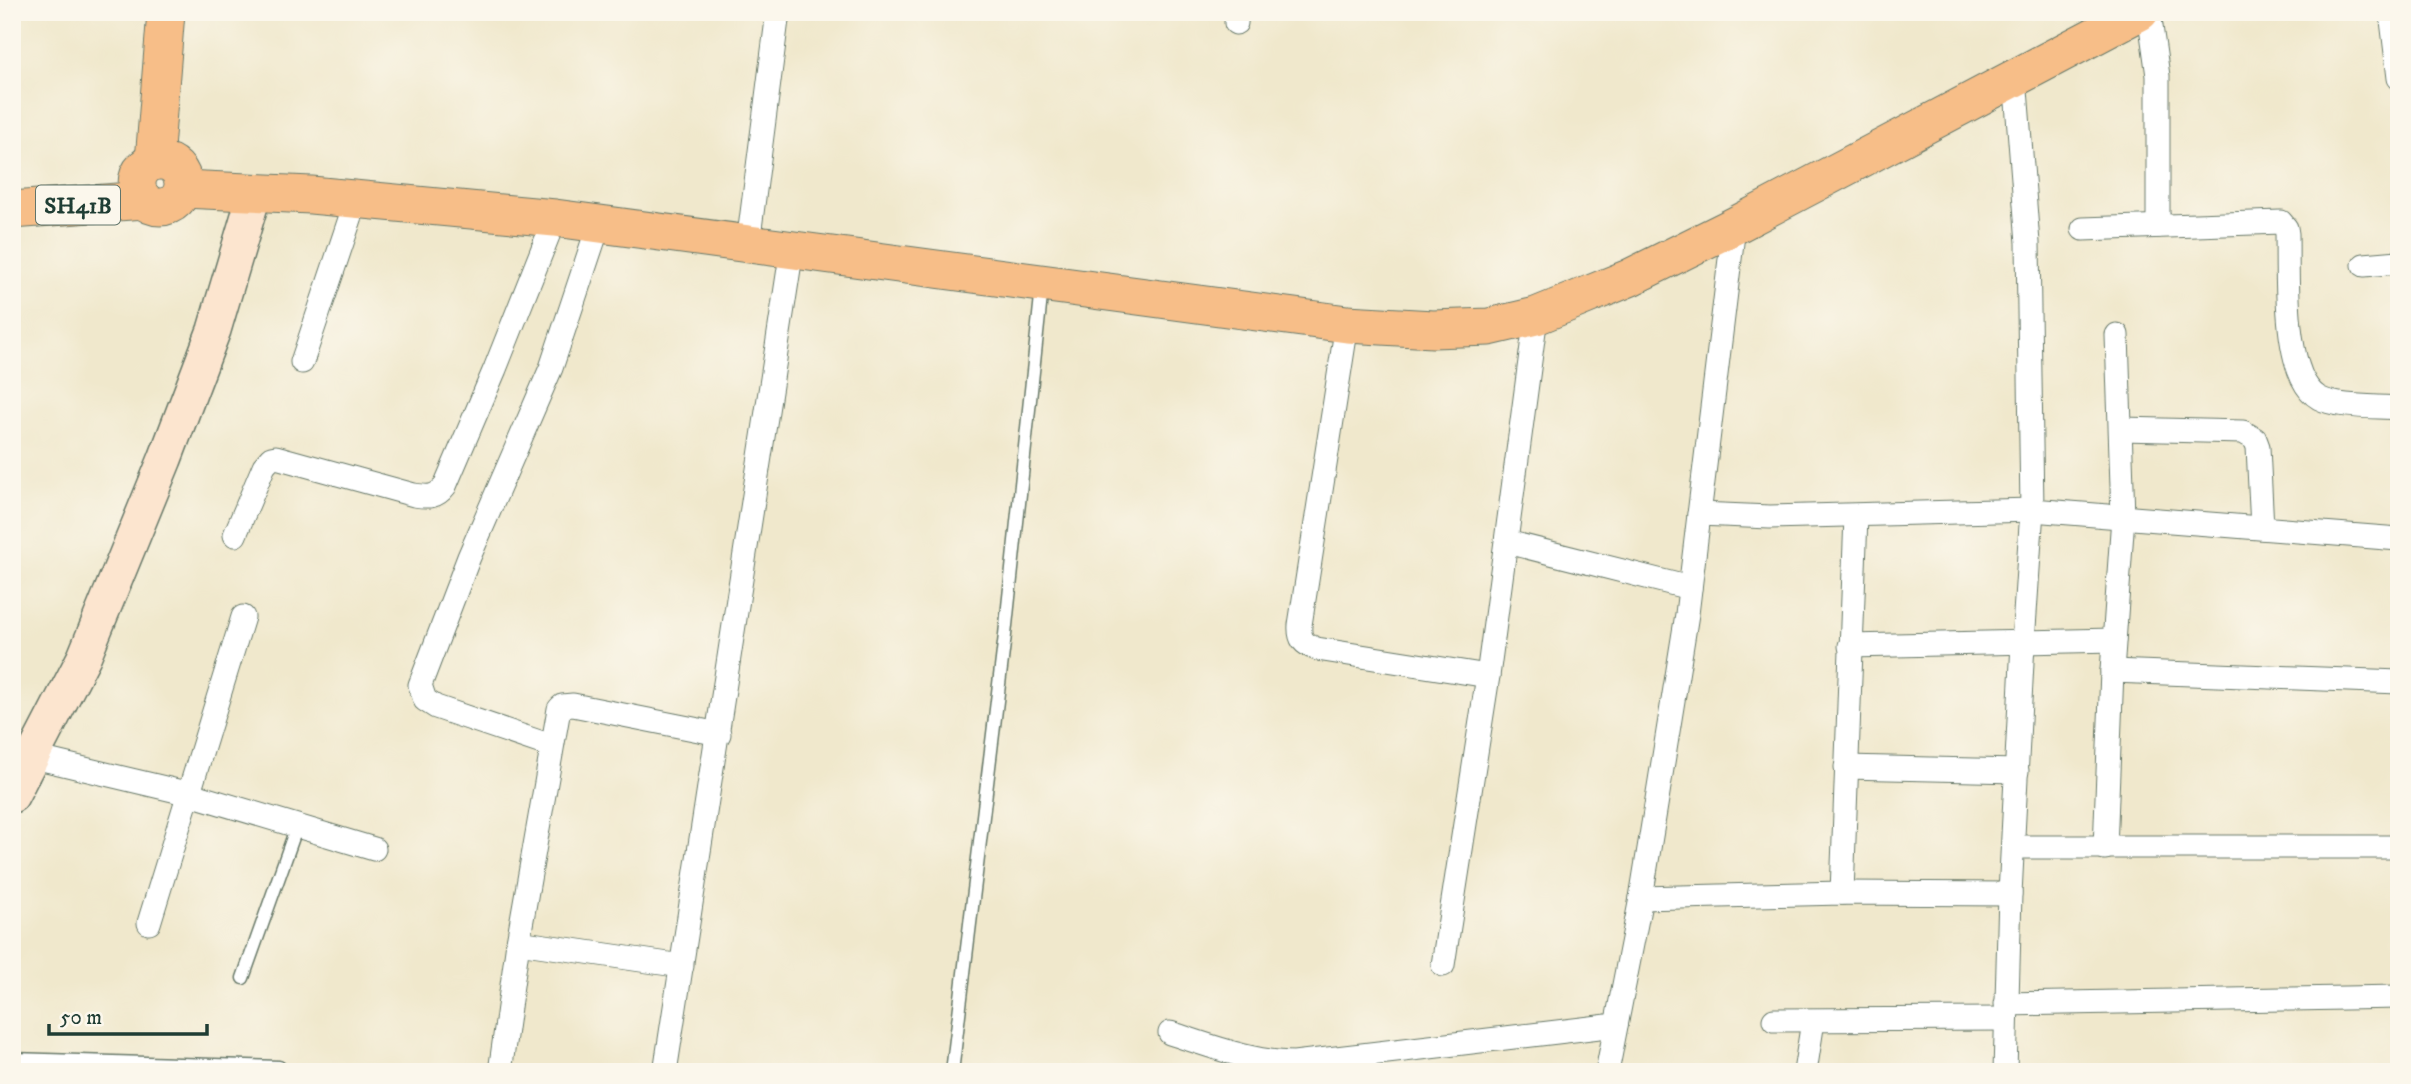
<svg xmlns="http://www.w3.org/2000/svg" width="2411" height="1084" viewBox="0 0 2411 1084" font-family="'IM FELL DW Pica',serif">
	<style>
		.lines { fill: none; stroke-linecap: round; stroke-linejoin: round }
		.lane-casing { stroke: #687969; stroke-width: 15 }
		.street-casing { stroke: #687969; stroke-width: 25 }
		.secondary-casing { stroke: #687969; stroke-width: 36 }
		.primary-casing { stroke: #687969; stroke-width: 39 }
		.lane { stroke: #fff; stroke-width: 12 }
		.street { stroke: #fff; stroke-width: 23 }
		.secondary { stroke: #fce5cf; stroke-width: 33 }
		.primary { stroke: #f7be88; stroke-width: 37 }
		.labels { text-anchor: middle; stroke-width: 7; stroke-linejoin: round; paint-order: stroke }
		.shield { fill: #fbf7ec; stroke: #61756b; stroke-width: 2 }
		.shield-label { font-size: 23px; font-weight: bold; fill: #1f3d34 }
	</style>
	<rect width="100%" height="100%" fill="#fbf7ec"/>
	<filter id="ink" filterUnits="userSpaceOnUse"><feTurbulence type="fractalNoise" baseFrequency=".0143" numOctaves="2"/><feDisplacementMap in="SourceGraphic" scale="14" xChannelSelector="R" yChannelSelector="G"/><feConvolveMatrix kernelMatrix="1 2 1 2 8 2 1 2 1" color-interpolation-filters="sRGB"/></filter>
	<filter id="wash" filterUnits="userSpaceOnUse"><feTurbulence type="fractalNoise" baseFrequency=".00686" numOctaves="4" result="noise"/><feDisplacementMap in="SourceGraphic" scale="28" xChannelSelector="R" yChannelSelector="G"/><feGaussianBlur stdDeviation="1.57" result="paint"/><feColorMatrix in="noise" values="0 0 0 0 0 0 0 0 0 0 0 0 0 0 0 0 0 1.4 0 .05"/><feComposite in="paint" operator="in"/></filter>
	<g filter="url(#wash)">
		<rect width="100%" height="100%" fill="#f0e8cc"/>
	</g>
	<g filter="url(#ink)">
		<g class="lines">
			<g class="lane-casing">
				<g id="lane">
					<polyline points="243,978 297,826"/>
					<polyline points="12,1059 279,1067"/>
					<polyline points="952,1072 1005,635 1042,287"/>
				</g>
			</g>
			<g class="street-casing">
				<g id="street">
					<polyline points="2149,12 2158,76 2158,226"/>
					<polyline points="2391,12 2399,78"/>
					<polyline points="1236,23 1237,12"/>
					<path d="M2083 229 2281 222 2286 228 2287 234C2288 272 2282 377 2319 398 2338 408 2377 406 2399 408"/>
					<polyline points="748,244 778,12"/>
					<polyline points="2364,265 2399,262"/>
					<path d="M1347 324 1300 625C1299 639 1303 644 1317 649L1488 676"/>
					<polyline points="302,362 357,198"/>
					<polyline points="2122,429 2243,432 2255,439 2258,447 2262,528"/>
					<polyline points="1699,514 1770,517 2032,510 2399,539"/>
					<path d="M235 535 264 466 271 458 276 457 414 495C428 497 436 498 445 486L495 369 555 218"/>
					<polyline points="1507,542 1690,588"/>
					<polyline points="1850,646 2114,640"/>
					<polyline points="2112,671 2399,682"/>
					<polyline points="551,746 436,707 425,700 420,685 469,557 551,368 599,224"/>
					<polyline points="34,757 190,794 374,849"/>
					<polyline points="1846,767 2017,771"/>
					<polyline points="2013,847 2399,847"/>
					<polyline points="2105,848 2112,671 2123,517 2117,335"/>
					<polyline points="1842,893 1856,516"/>
					<polyline points="1641,898 1842,893 2010,894"/>
					<polyline points="149,923 243,617"/>
					<polyline points="518,942 682,966"/>
					<polyline points="1443,965 1488,676 1536,316"/>
					<polyline points="2006,1004 2399,997"/>
					<polyline points="1774,1020 2006,1019"/>
					<path d="M1170 1033C1211 1046 1251 1062 1294 1063L1616 1025"/>
					<polyline points="500,1072 518,942 559,709 562,706 573,705 719,734"/>
					<polyline points="665,1072 792,249"/>
					<polyline points="1607,1072 1641,898 1687,614 1734,226"/>
					<polyline points="1805,1072 1813,1021"/>
					<polyline points="2005,1072 2010,894 2023,643 2032,510 2028,243 2015,77"/>
				</g>
			</g>
			<g class="secondary-casing">
				<polyline id="secondary" points="12,796 84,657 165,459 214,330 255,192"/>
			</g>
			<g class="primary-casing">
				<g id="primary">
					<polyline points="154,161 166,12"/>
					<circle cx="160" cy="184" r="23"/>
					<polyline points="183,189 311,195 555,218 1347,324 1433,329 1489,327 1536,316 1573,301 1629,278 1734,226 2140,12"/>
					<polyline points="12,210 144,200"/>
				</g>
			</g>
			<use href="#lane" class="lane"/>
			<use href="#street" class="street"/>
			<use href="#secondary" class="secondary"/>
			<use href="#primary" class="primary"/>
		</g>
	</g>
	<g class="labels">
		<rect class="shield" x="36" y="185.5" width="84" height="39" rx="5"/>
		<g class="shield-label">
			<text x="78" y="213">SH41B</text>
		</g>
	</g>
	<rect width="2411" height="1084" fill="none" stroke="#fbf7ec" stroke-width="42"/>
	<path d="M49 1024v10h158v-10" fill="none" stroke="#1f3d34" stroke-width="3.5"/>
	<text x="60" y="1024" font-size="21" fill="#1f3d34" stroke="#fbf7ec" stroke-width="5" paint-order="stroke">50 m</text>
</svg>
